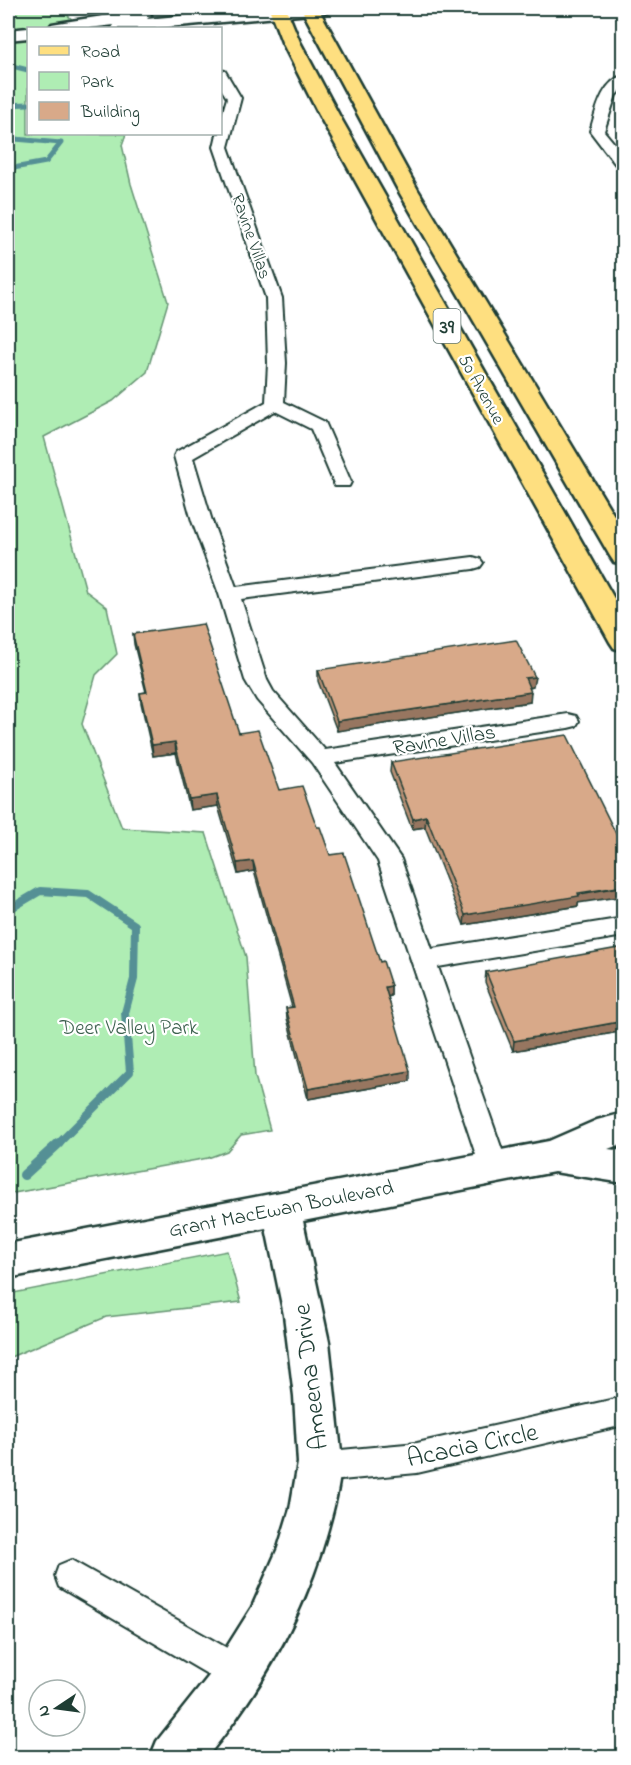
<svg xmlns="http://www.w3.org/2000/svg" width="631" height="1765" viewBox="0 0 631 1765" font-family="'Indie Flower',sans-serif">
	<style>
		.green { fill: #afedb4; stroke: #679574; stroke-width: 1.5 }
		.lines { fill: none; stroke-linecap: round; stroke-linejoin: round }
		.stream-far2 { stroke: #549095; stroke-width: 5 }
		.stream-far1 { stroke: #549095; stroke-width: 8 }
		.stream { stroke: #549095; stroke-width: 10 }
		.street-casing { stroke: #1f3d34; stroke-width: 4 }
		.secondary-casing { stroke: #1f3d34; stroke-width: 5 }
		.primary-casing { stroke: #1f3d34; stroke-width: 5 }
		.street { fill: #fff; fill-rule: evenodd }
		.secondary { fill: #fff; fill-rule: evenodd }
		.primary { fill: #fedf80; fill-rule: evenodd }
		.wall { fill: #ba9176; stroke: #1f3d34; stroke-width: 1.5 }
		.shaded-wall { fill: #977660; stroke: #1f3d34; stroke-width: 1.5 }
		.building { fill: #d8a989; stroke: #1f3d34; stroke-width: 1.5 }
		.labels { text-anchor: middle; stroke-width: 4.5; stroke-linejoin: round; paint-order: stroke }
		.far-street-label { font-size: 18px; fill: #1f3d34; stroke: #fff }
		.shield { fill: #fff; stroke: #627771; stroke-width: 1.5 }
		.shield-label { font-size: 20px; font-weight: bold; fill: #1f3d34 }
		.street-label { font-size: 21px; fill: #1f3d34; stroke: #fff }
		.park-label { font-size: 21px; fill: #3c604e; stroke: #fff }
		.near-street-label { font-size: 26px; fill: #1f3d34; stroke: #fff }
	</style>
	<rect width="100%" height="100%" fill="#fff"/>
	<filter id="ink" filterUnits="userSpaceOnUse"><feTurbulence type="fractalNoise" baseFrequency=".0167" numOctaves="2"/><feDisplacementMap in="SourceGraphic" scale="12" xChannelSelector="R" yChannelSelector="G"/><feConvolveMatrix kernelMatrix="1 2 1 2 8 2 1 2 1" color-interpolation-filters="sRGB"/></filter>
	<g filter="url(#ink)">
		<g class="green">
			<polygon points="8,8 60,8 81,28 28,28 28,134 126,134 122,145 131,184 168,302 147,372 113,401 44,437 86,591 107,607 117,654 96,675 82,724 122,828 206,833 246,957 255,1076 270,1130 241,1135 227,1151 208,1158 8,1194"/>
			<polygon points="227,1251 241,1302 106,1317 8,1358 8,1294"/>
		</g>
		<g class="lines">
			<g class="stream-far2">
				<polyline points="8,65 28,70"/>
				<polyline points="8,105 28,104"/>
				<polyline points="8,133 15,139 61,143 46,162 8,169"/>
			</g>
			<polyline class="stream-far1" points="8,910 40,891 88,894 135,925 134,979 125,1013 130,1072 57,1145"/>
			<polyline class="stream" points="24,1175 59,1143"/>
			<g class="street-casing">
				<g id="street">
					<polygon points="220,70 225,71 241,98 228,147 282,298 286,363 284,402 325,422 351,482 349,486 335,486 311,429 275,411 193,458 212,521 236,587 473,557 480,559 483,563 480,567 473,569 241,599 267,680 273,691 325,750 568,714 576,716 579,721 576,726 568,728 335,763 401,859 432,949 624,918 624,936 438,967 508,1167 504,1175 494,1178 484,1175 480,1167 378,861 312,763 257,700 245,680 219,594 192,521 174,456 176,452 266,402 268,363 266,298 214,147 217,134 220,134 220,122 227,98 220,87"/>
					<path d="M624 75V87L616 95 604 131 624 155V170L619 169 590 131C596 112 601 82 624 75Z"/>
					<polygon points="624,1397 624,1425 417,1473 319,1482 308,1477 303,1467 308,1457 319,1452 417,1443"/>
					<polygon points="71,1560 250,1661 255,1673 250,1685 238,1690 226,1685 59,1587 55,1576 59,1565"/>
				</g>
			</g>
			<g class="secondary-casing">
				<g id="secondary">
					<polygon points="263,8 331,8 328,12 322,13 157,28 112,28 114,25 89,28 49,28 52,24 58,23 142,10 148,11 151,15 147,19"/>
					<polygon points="28,28 32,28 28,28 28,38 8,40 8,30"/>
					<path d="M624 1113V1143L608 1149 624 1151V1183L554 1172 303 1221 329 1342 341 1452C342 1477 335 1504 328 1529 305 1613 261 1691 206 1758H150L157 1741 208 1677 252 1607 278 1548 290 1509 298 1463 294 1396 284 1315 266 1228 8 1278V1244L549 1141 597 1120Z"/>
				</g>
			</g>
			<g class="primary-casing">
				<g id="primary">
					<polygon points="269,8 286,8 300,42 339,115 624,616 624,651 614,648 610,642 319,115 282,42"/>
					<polygon points="301,8 318,8 418,190 624,532 624,564 614,562 610,556 398,190"/>
				</g>
			</g>
			<use href="#street" class="street"/>
			<use href="#secondary" class="secondary"/>
			<use href="#primary" class="primary"/>
		</g>
		<g class="wall">
			<polygon points="133,634 239,733 279,790 317,827 391,986 391,996 388,997 410,1081 308,1099 287,1018 286,1008 292,1007 254,871 238,874 218,806 190,810 176,753 153,756 141,703 140,693 146,692 134,644"/>
			<polygon points="318,670 533,687 529,688 530,702 337,731 318,681"/>
			<polygon points="391,762 578,903 578,906 464,925 425,827 412,829 390,772"/>
			<polygon points="486,972 624,1031 513,1051 485,982"/>
		</g>
		<g class="shaded-wall">
			<polygon points="535,677 533,687 524,689 525,678"/>
			<polygon points="531,692 530,702 337,731 337,721"/>
			<polygon points="175,742 176,753 153,756 152,745"/>
			<polygon points="217,795 218,806 190,810 189,799"/>
			<polygon points="426,816 425,827 412,829 413,819"/>
			<polygon points="253,861 254,871 238,874 237,863"/>
			<polygon points="624,886 624,896 578,903 578,906 464,925 465,915"/>
			<polygon points="391,986 391,996 384,997 385,987"/>
			<polygon points="624,1021 624,1031 513,1051 514,1041"/>
			<polygon points="410,1071 410,1081 308,1099 308,1089"/>
		</g>
		<g class="building">
			<polygon points="203,624 239,733 258,730 279,790 302,786 317,827 320,827 330,855 344,853 380,962 383,961 391,986 385,987 410,1071 308,1089 286,1008 294,1007 253,861 237,863 217,795 189,799 175,742 152,745 140,693 147,692 133,634"/>
			<polygon points="516,640 535,677 525,678 531,692 337,721 318,670"/>
			<polygon points="567,735 624,850 624,886 578,893 579,896 465,915 426,816 413,819 391,762"/>
			<polygon points="624,947 624,1021 514,1041 486,972"/>
		</g>
	</g>
	<g class="labels">
		<g class="far-street-label">
			<text transform="translate(252 236) rotate(71)" y="6">Ravine Villas</text>
			<text transform="translate(482 389) rotate(61)" y="6">50 Avenue</text>
		</g>
		<rect class="shield" x="433.5" y="309" width="27" height="34" rx="4.5"/>
		<g class="shield-label">
			<text x="447" y="333">39</text>
		</g>
		<g class="street-label">
			<text transform="translate(444 739) rotate(-9)" y="7">Ravine Villas</text>
			<text transform="translate(281 1208) rotate(-11)" y="7">Grant MacEwan Boulevard</text>
		</g>
		<g class="park-label">
			<text x="129" y="1034">Deer Valley Park</text>
		</g>
		<g class="near-street-label">
			<text transform="translate(309 1377) rotate(-97)" y="9">Ameena Drive</text>
			<text transform="translate(472 1444) rotate(-12)" y="9">Acacia Circle</text>
		</g>
	</g>
	<rect width="631" height="1765" fill="none" stroke="#fff" stroke-width="30"/>
	<rect x="15" y="15" width="601" height="1735" fill="none" stroke="#1f3d34" stroke-width="2" filter="url(#ink)"/>
	<rect x="27" y="27" width="195" height="108" fill="#ffffff" stroke="#a5b1ae" stroke-width="1.5"/>
	<rect x="39" y="46" width="30" height="9" fill="#fedf80" stroke="#a5b1ae" stroke-width="1.5"/>
	<text x="81" y="57" font-size="18" fill="#1f3d34">Road</text>
	<rect x="39" y="72" width="30" height="18" fill="#afedb4" stroke="#a5b1ae" stroke-width="1.5"/>
	<text x="81" y="87" font-size="18" fill="#1f3d34">Park</text>
	<rect x="39" y="102" width="30" height="18" fill="#d8a989" stroke="#a5b1ae" stroke-width="1.5"/>
	<text x="81" y="117" font-size="18" fill="#1f3d34">Building</text>
	<g transform="translate(57 1708) rotate(257)"><circle r="28" fill="#ffffff" stroke="#a5b1ae" stroke-width="1.5"/>
	<path d="M0-4.5L10 22L0 15L-10 22Z" fill="#1f3d34"/>
	<text y="-9" font-size="16" font-weight="bold" text-anchor="middle" fill="#1f3d34">N</text>
	</g>
</svg>
